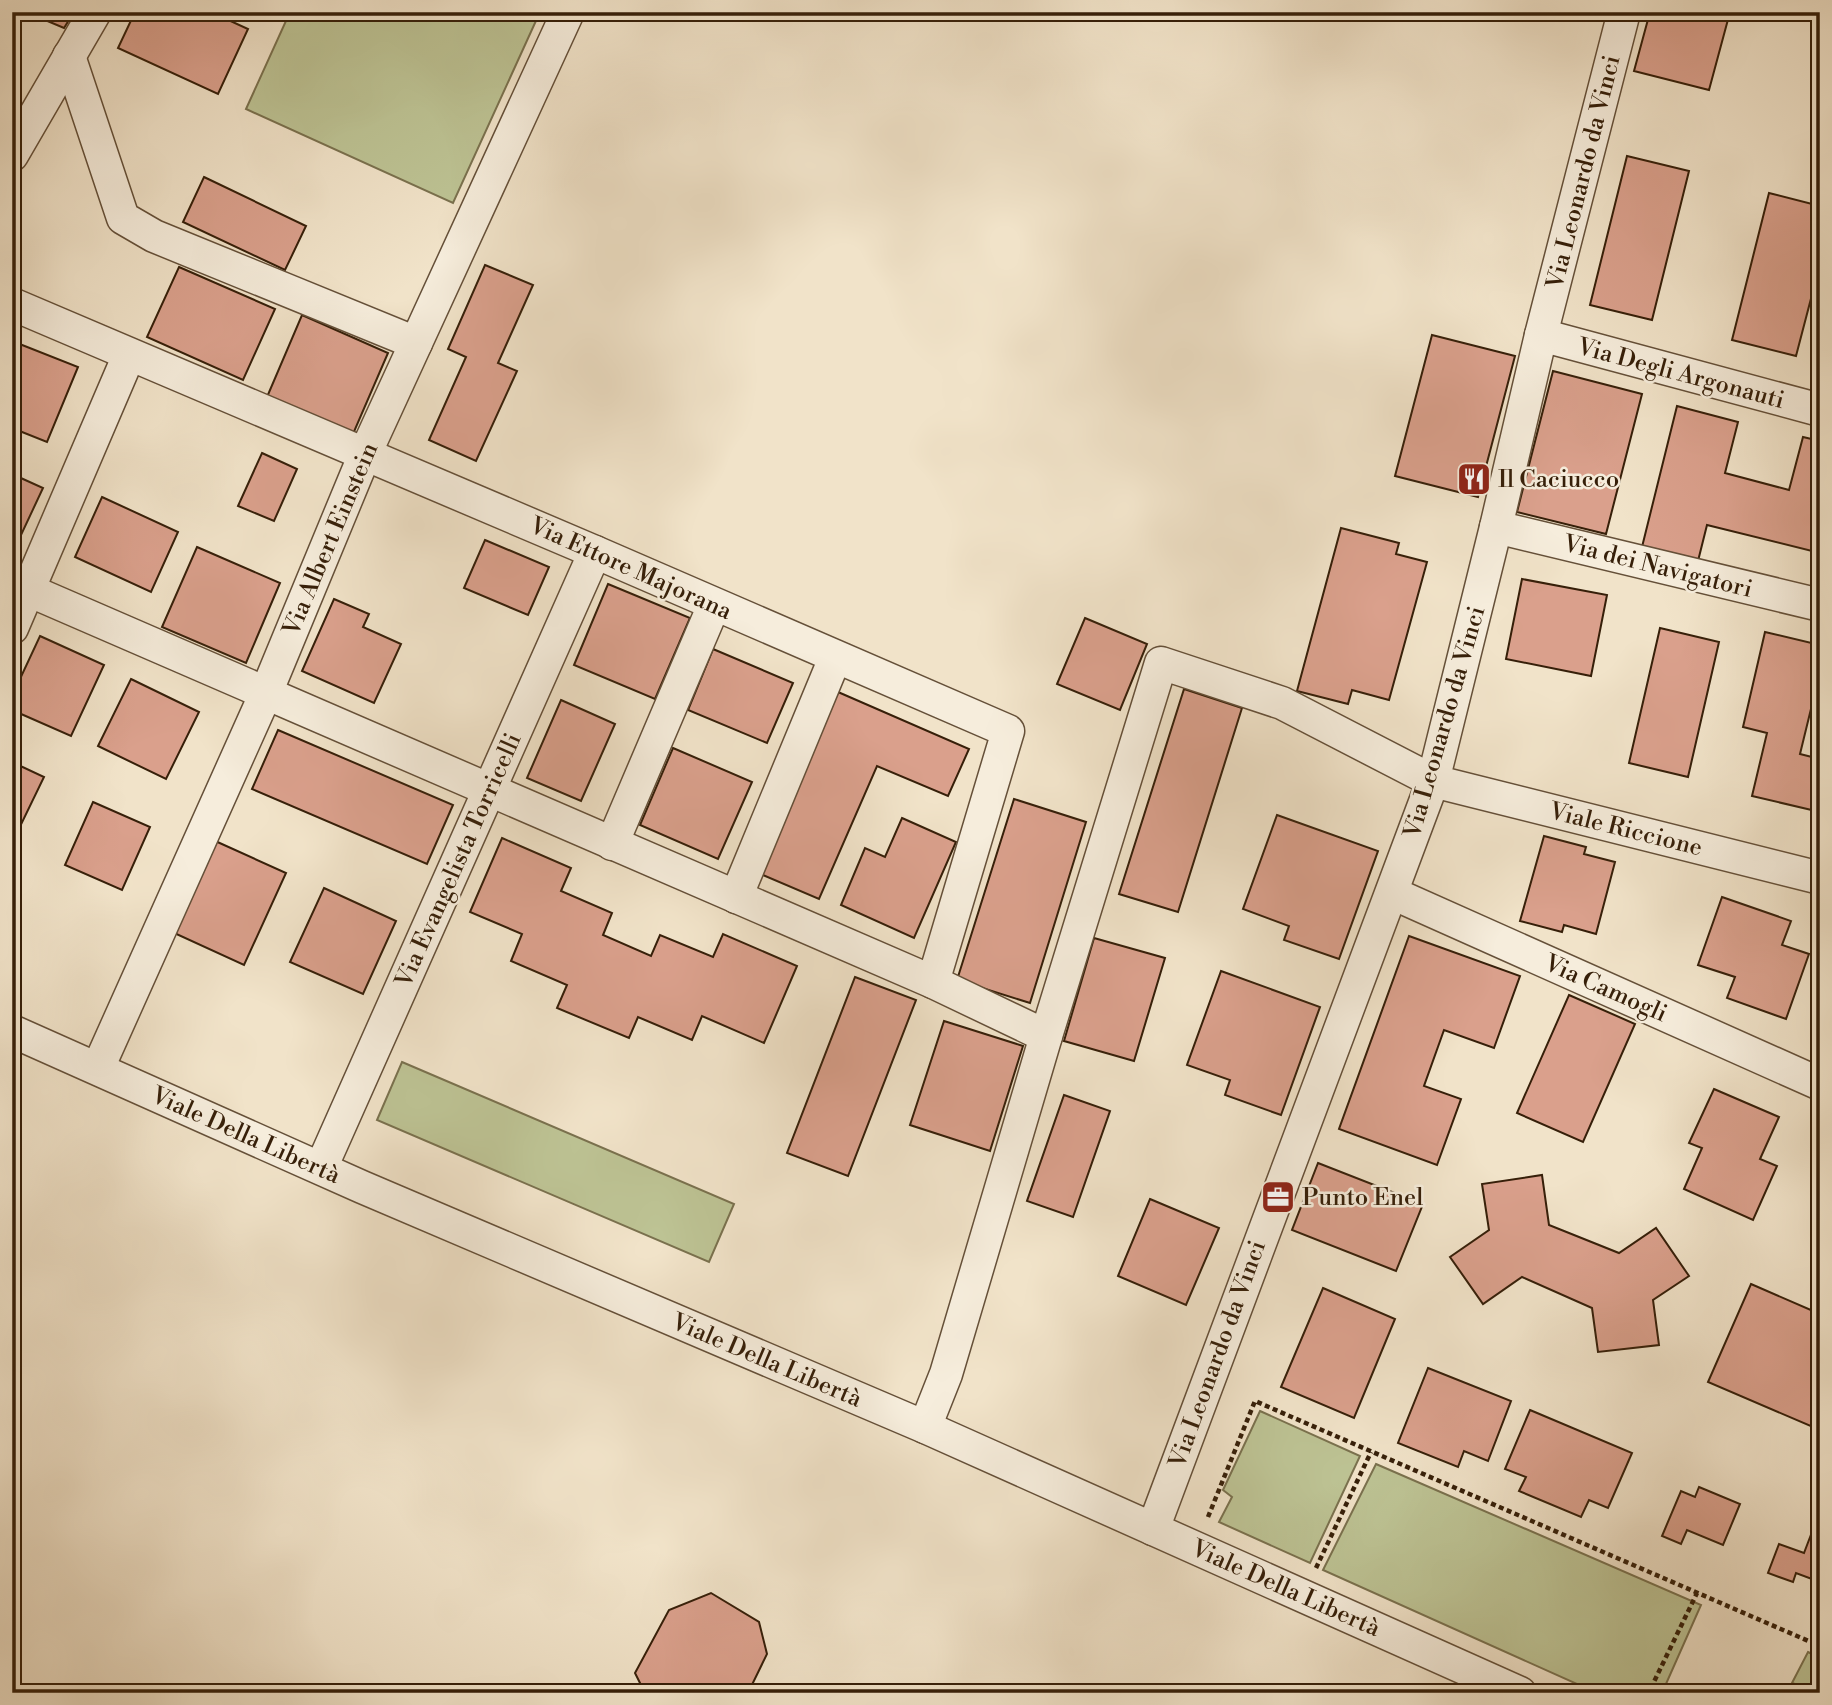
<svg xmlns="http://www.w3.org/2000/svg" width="1832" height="1705" viewBox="0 0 1832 1705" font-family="'Libre Bodoni',serif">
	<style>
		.green { fill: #bdc394; stroke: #7a714e; stroke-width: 2 }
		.building { fill: #daa08c; stroke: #361f09; stroke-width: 2 }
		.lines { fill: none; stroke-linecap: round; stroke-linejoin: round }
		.street-casing { stroke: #655039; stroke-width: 35 }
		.path { stroke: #361f09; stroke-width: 4.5; stroke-dasharray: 5 3.5; stroke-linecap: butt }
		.street { stroke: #f6eddc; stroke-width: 32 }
		.labels { text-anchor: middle; stroke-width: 5; stroke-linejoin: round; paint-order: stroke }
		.street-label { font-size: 24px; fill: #361f09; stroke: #f6eddc }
		.poi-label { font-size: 24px; fill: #361f09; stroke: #f6eddc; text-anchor: start }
	</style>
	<rect width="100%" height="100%" fill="#f1e3c9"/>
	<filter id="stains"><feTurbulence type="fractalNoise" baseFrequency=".00286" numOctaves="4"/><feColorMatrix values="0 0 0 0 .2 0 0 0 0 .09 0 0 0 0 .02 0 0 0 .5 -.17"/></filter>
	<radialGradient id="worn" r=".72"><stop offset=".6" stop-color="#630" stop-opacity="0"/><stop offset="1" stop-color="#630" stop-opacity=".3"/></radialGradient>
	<g class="green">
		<polygon points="290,12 540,12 453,203 246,109"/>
		<polygon points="402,1062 734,1204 709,1262 377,1120"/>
		<polygon points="1260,1411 1360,1456 1310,1563 1219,1522 1232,1497 1223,1490"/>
		<polygon points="1376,1464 1701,1605 1662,1693 1597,1693 1323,1570"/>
		<polygon points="1808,1652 1820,1658 1820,1693 1792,1683"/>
	</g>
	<g class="building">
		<polygon points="26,12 74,12 64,28"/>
		<polygon points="135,12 211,12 248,29 218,94 118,48"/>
		<polygon points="1650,12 1730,12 1709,90 1634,71"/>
		<polygon points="1627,156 1689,171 1652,320 1590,305"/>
		<polygon points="204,177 306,226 285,270 183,222"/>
		<polygon points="1769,193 1820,206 1820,264 1796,356 1732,340"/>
		<polygon points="485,265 533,285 498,363 517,371 476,461 429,440 466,357 448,349"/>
		<polygon points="179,267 275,309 243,380 147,337"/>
		<polygon points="302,315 388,353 353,434 267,397"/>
		<polygon points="1432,335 1515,356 1478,497 1395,476"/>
		<polygon points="12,341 78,367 47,442 12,428"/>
		<polygon points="1553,371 1642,394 1606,534 1517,512"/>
		<polygon points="1677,406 1738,422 1725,473 1789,490 1803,437 1820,441 1820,553 1707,525 1698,561 1642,547"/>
		<polygon points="262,453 297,469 274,521 238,506"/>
		<polygon points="12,474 43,488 14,550 12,549"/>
		<polygon points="102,497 178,532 151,592 75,557"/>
		<polygon points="1341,528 1399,543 1396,554 1427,562 1389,700 1352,690 1348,704 1297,691"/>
		<polygon points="485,540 549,567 528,615 464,588"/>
		<polygon points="197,547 280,583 246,663 162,627"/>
		<polygon points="1522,579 1607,595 1591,676 1506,659"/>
		<polygon points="608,584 690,618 655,699 574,665"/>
		<polygon points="334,599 369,614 363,627 401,644 374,703 302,671"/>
		<polygon points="1085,618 1147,644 1120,710 1057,684"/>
		<polygon points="1660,628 1719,642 1688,777 1629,763"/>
		<polygon points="1765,632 1820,645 1820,672 1800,754 1820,759 1820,812 1752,796 1767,733 1743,727"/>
		<polygon points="40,636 104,665 71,736 12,710 12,696"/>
		<polygon points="713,649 793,683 767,743 688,710"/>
		<polygon points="131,679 199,712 166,779 98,746"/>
		<polygon points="1184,689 1242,708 1178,912 1119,894"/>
		<polygon points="838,692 969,749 948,796 877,766 819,899 758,873"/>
		<polygon points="561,700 615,724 581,801 527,778"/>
		<polygon points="278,730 453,805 427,864 252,789"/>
		<polygon points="673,748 752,782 718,859 640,825"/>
		<polygon points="12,762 44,777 14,839 12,838"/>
		<polygon points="1014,799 1086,822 1030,1003 957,980"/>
		<polygon points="93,802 150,827 122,890 65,865"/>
		<polygon points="1277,815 1378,851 1339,959 1284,940 1289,926 1243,909"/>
		<polygon points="902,818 956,842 914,938 841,905 865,848 885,857"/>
		<polygon points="1544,836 1586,847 1584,854 1615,862 1596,934 1564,925 1562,932 1520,921"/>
		<polygon points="502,838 571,868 561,891 612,913 603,935 651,956 660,935 713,957 723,934 797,966 764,1043 702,1016 692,1040 638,1017 629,1038 557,1008 567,985 511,961 522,934 470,912"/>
		<polygon points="213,840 286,873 244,965 172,932"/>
		<polygon points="324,888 396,921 363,994 290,962"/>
		<polygon points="1722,897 1791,921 1782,945 1809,954 1786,1019 1727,998 1735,977 1698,965"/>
		<polygon points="1409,936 1520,976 1494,1048 1444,1030 1424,1086 1461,1099 1437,1165 1339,1129"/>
		<polygon points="1094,938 1165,958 1134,1061 1064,1041"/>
		<polygon points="1221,971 1320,1007 1281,1115 1225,1095 1230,1080 1187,1065"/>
		<polygon points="855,977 916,1000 848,1176 787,1153"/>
		<polygon points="1569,995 1635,1024 1583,1142 1517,1113"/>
		<polygon points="944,1021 1023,1046 990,1151 910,1125"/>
		<polygon points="1714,1089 1779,1117 1760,1159 1777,1166 1753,1220 1684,1189 1702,1148 1689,1143"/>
		<polygon points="1064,1095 1110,1111 1073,1217 1027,1201"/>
		<polygon points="1318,1163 1423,1204 1396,1271 1292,1230"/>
		<polygon points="1542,1175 1549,1225 1619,1253 1656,1228 1689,1276 1653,1300 1659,1345 1598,1352 1592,1308 1522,1277 1483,1304 1450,1257 1489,1230 1482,1184"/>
		<polygon points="1150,1199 1219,1228 1186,1305 1118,1276"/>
		<polygon points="1751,1284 1820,1314 1820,1430 1708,1382"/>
		<polygon points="1323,1288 1395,1319 1354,1418 1281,1387"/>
		<polygon points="1428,1368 1511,1401 1488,1461 1464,1451 1458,1467 1398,1443"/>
		<polygon points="1530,1410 1632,1453 1608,1508 1589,1500 1581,1517 1519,1491 1526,1477 1505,1469"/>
		<polygon points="1699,1487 1740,1504 1723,1545 1687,1530 1681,1544 1662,1536 1681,1491 1695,1497"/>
		<polygon points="1812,1532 1820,1535 1820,1582 1796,1573 1793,1582 1768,1573 1779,1544 1804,1553"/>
		<polygon points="711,1593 759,1622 767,1654 748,1693 645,1693 635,1673 669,1610"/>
	</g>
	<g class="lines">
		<g class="street-casing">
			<g id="street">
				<polyline points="69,56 123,218 154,236 416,343"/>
				<polyline points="12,155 95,12"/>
				<polyline points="12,304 595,552 1008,731 933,982"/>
				<polyline points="1541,335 1820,410"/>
				<polyline points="1496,527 1820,605"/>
				<polyline points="12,583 933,982 1046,1036"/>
				<polyline points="12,628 129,355"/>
				<polyline points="612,844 714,605"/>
				<polyline points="1392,893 1820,1084"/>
				<polyline points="736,897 835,658"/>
				<polyline points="12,1031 362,1187 925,1427 1520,1693"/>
				<polyline points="98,1068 266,693 365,454 568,12"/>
				<polyline points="321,1168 595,552"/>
				<polyline points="925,1427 946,1374 1046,1036 1161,663 1282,703 1433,781 1820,878"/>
				<polyline points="1153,1529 1433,781 1496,527 1541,335 1624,12"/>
			</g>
		</g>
		<g class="path">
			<polyline points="1208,1517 1255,1401 1820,1646"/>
			<polyline points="1316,1568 1371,1452"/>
			<polyline points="1656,1693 1650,1690 1697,1593"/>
		</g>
		<use href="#street" class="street"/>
	</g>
	<defs>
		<g id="restaurant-square" transform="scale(1.75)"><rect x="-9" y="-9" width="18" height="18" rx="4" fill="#8f2418" stroke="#f6eddc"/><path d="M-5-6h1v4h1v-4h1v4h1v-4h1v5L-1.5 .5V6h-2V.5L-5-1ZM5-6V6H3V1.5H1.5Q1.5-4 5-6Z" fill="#fff"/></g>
		<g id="office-square" transform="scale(1.75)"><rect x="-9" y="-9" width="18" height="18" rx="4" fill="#8f2418" stroke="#f6eddc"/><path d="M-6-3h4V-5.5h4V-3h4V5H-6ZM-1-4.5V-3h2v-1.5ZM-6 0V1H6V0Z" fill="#fff"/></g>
	</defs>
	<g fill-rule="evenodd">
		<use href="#restaurant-square" x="1474" y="479"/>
		<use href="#office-square" x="1278" y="1197"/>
	</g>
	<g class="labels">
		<g class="street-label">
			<text transform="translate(1583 172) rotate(-76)" y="8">Via Leonardo da Vinci</text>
			<text transform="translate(1681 373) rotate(15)" y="8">Via Degli Argonauti</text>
			<text transform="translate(330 539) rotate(-67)" y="8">Via Albert Einstein</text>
			<text transform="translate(1658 566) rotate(14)" y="8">Via dei Navigatori</text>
			<text transform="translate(631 568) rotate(24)" y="8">Via Ettore Majorana</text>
			<text transform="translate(1444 722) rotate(-74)" y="8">Via Leonardo da Vinci</text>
			<text transform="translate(1626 829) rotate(14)" y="8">Viale Riccione</text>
			<text transform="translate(458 860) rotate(-66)" y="8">Via Evangelista Torricelli</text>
			<text transform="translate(1606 988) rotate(24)" y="8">Via Camogli</text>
			<text transform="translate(246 1135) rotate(24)" y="8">Viale Della Libertà</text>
			<text transform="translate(1217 1354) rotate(-70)" y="8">Via Leonardo da Vinci</text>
			<text transform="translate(767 1360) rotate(23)" y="8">Viale Della Libertà</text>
			<text transform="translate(1286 1588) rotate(24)" y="8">Viale Della Libertà</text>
		</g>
		<g class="poi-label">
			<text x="1498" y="487">Il Caciucco</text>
			<text x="1302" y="1205">Punto Enel</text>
		</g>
	</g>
	<rect width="1832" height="1705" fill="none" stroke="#f1e3c9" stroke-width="42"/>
	<rect x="14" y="14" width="1804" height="1677" fill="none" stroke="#361f09" stroke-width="3.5"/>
	<rect x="21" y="21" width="1790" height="1663" fill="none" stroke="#361f09" stroke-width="2"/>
	<rect width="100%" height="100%" filter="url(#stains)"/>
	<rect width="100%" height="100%" fill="url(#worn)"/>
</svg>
